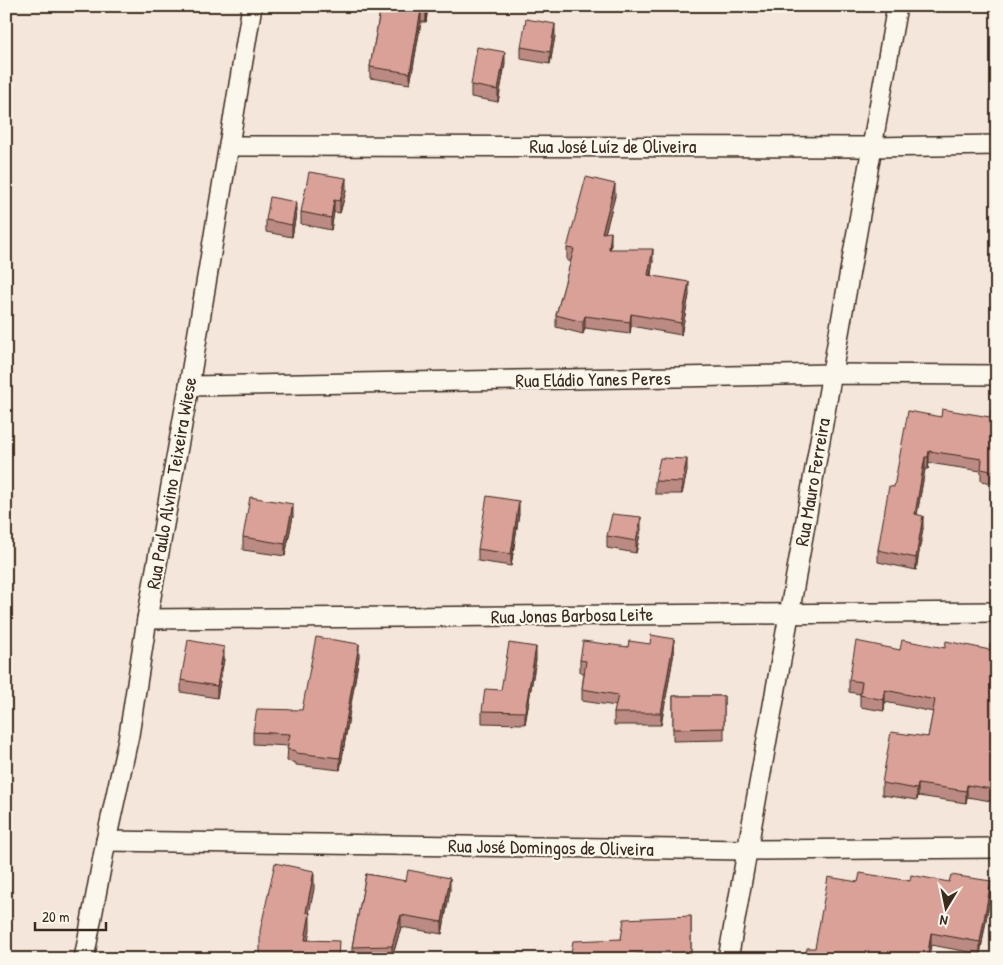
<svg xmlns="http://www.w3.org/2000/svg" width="1003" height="965" viewBox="0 0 1003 965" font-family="'Patrick Hand',sans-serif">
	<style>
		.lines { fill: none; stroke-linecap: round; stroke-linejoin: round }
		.minor-casing { stroke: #3b2a1e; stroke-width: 22 }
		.minor { stroke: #fbf7ec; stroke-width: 19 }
		.wall { fill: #bb8a83; stroke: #3b2a1e }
		.shaded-wall { fill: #99716a; stroke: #3b2a1e }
		.building { fill: #daa198; stroke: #3b2a1e }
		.labels { text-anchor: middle; stroke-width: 4.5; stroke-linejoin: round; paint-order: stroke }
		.street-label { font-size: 19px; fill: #3b2a1e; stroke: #fbf7ec }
	</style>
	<rect width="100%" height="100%" fill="#f4e6db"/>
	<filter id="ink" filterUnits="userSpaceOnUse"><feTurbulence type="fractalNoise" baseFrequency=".02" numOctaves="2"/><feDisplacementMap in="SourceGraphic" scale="10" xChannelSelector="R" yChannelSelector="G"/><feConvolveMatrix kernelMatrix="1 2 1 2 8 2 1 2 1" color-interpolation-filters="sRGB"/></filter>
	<g filter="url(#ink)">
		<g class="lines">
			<g class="minor-casing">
				<g id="minor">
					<polyline points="229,146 872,147 997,145"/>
					<polyline points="189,386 831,374 997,375"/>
					<polyline points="147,619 997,612"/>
					<polyline points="106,841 747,850 997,848"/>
					<polyline points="84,959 106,841 129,735 147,619 189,386 252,6"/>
					<polyline points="728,959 897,6"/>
				</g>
			</g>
			<use href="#minor" class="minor"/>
		</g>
		<g class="wall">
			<polygon points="381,6 428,6 426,22 421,22 410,84 370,78 370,67"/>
			<polygon points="555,36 550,64 521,59 521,47"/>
			<polygon points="505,64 498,102 471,97 471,85"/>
			<polygon points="346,191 340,213 334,212 331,230 301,224 301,212"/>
			<polygon points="615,196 605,233 611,244 610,249 653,261 651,275 689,295 681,335 631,326 630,334 585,328 583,334 556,327 556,315 571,261 567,261 567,248"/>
			<polygon points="296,214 292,237 266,232 266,220"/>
			<polygon points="997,410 997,484 981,481 981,471 929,463 928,469 925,469 917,514 923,528 916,570 878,562 878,550 894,487 941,417 990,417"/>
			<polygon points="687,471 682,494 655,494 655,481"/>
			<polygon points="519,514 511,566 478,561 478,549"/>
			<polygon points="293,516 285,556 243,550 243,537"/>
			<polygon points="641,529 636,553 607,548 607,536"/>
			<polygon points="997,646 997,802 967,797 966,803 918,796 917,800 882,795 882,783 928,737 933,712 885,702 884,711 860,707 860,694 849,692 849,680 900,650 945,648 990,650"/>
			<polygon points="628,647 674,652 661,725 614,725 614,713 616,706 582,701 582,689 584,673 580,672 580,660"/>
			<polygon points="359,656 340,770 296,765 296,763 287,761 288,746 253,744 253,732 302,710"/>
			<polygon points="224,659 217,698 181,692 181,680"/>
			<polygon points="536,659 525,724 482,723 482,711 501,690"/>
			<polygon points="673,696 724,696 724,740 673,741"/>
			<polygon points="366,874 450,890 442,934 401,927 392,958 352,959 352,947"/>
			<polygon points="910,881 991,892 980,954 931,945 815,948 858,882"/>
			<polygon points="691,916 691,959 570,959 621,939"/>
		</g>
		<g class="shaded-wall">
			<polygon points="426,6 428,6 426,22"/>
			<polygon points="421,10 421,22 410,84 410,73"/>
			<polygon points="555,24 555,36 550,64 550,52"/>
			<polygon points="505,52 505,64 498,102 498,90"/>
			<polygon points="346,178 346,191 340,213 340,201"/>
			<polygon points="615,184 615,196 602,245 602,233"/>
			<polygon points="334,200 334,212 331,230 331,218"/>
			<polygon points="296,202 296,214 292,237 292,225"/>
			<polygon points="611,232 611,244 609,262 609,249"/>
			<polygon points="653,249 653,261 648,287 648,275"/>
			<polygon points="689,282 689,295 681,335 681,323"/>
			<polygon points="631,314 631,326 630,334 630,322"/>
			<polygon points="585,316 585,328 583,334 583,322"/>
			<polygon points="929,451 929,463 928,469 928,457"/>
			<polygon points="925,457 925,469 915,526 915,514"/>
			<polygon points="687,459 687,471 682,494 682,482"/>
			<polygon points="519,501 519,514 511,566 511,554"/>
			<polygon points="293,504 293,516 285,556 285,544"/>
			<polygon points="923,516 923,528 916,570 916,558"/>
			<polygon points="641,517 641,529 636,553 636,541"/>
			<polygon points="674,639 674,652 661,725 661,713"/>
			<polygon points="359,644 359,656 340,770 340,758"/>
			<polygon points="224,647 224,659 217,698 217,686"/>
			<polygon points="536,647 536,659 525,724 525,712"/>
			<polygon points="885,690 885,702 884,711 884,700"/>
			<polygon points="918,784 918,796 917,800 917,789"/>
			<polygon points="967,785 967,797 966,803 966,791"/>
			<polygon points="314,871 314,889 306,929 306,912"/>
			<polygon points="450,878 450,890 442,934 442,922"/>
			<polygon points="991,881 991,892 980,954 980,942"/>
			<polygon points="310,913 310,930 305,958 305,940"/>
			<polygon points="401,915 401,927 392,958 392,946"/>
			<polygon points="931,933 931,945 929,959 927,959"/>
		</g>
		<g class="building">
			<polygon points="381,6 426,6 426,10 421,10 410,73 370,67"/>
			<polygon points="526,19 555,24 550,52 521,47"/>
			<polygon points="477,47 505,52 498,90 471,85"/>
			<polygon points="309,172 346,178 340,201 334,200 331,218 301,212"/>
			<polygon points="586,177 615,184 602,233 611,232 609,249 653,249 648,275 689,282 681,323 631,314 630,322 585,316 583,322 556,315 574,249 567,248"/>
			<polygon points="270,197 296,202 292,225 266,220"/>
			<polygon points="942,409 990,417 991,409 997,410 997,472 981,469 982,459 929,451 928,457 925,457 915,514 923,516 916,558 878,550 889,486 894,487 908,411 941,417"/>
			<polygon points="660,458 687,459 682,482 655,481"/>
			<polygon points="487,496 519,501 511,554 478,549"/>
			<polygon points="250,497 293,504 285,544 243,537"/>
			<polygon points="612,514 641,517 636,541 607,536"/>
			<polygon points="651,635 674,639 661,713 614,713 618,695 582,689 586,661 580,660 583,641 628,647 629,641 650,644"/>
			<polygon points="316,637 359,644 340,758 296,753 296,751 287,749 290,734 253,732 257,709 302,710"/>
			<polygon points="188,640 224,647 217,686 181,680"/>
			<polygon points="902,640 945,648 946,641 990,650 990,644 997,646 997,790 967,785 966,791 918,784 917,789 882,783 891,732 928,737 935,700 885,690 884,700 860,695 862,682 849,680 856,641 900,650"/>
			<polygon points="509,643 536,647 525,712 482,711 485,689 501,690"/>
			<polygon points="673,696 724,696 724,728 673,729"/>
			<polygon points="275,863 314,871 306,912 310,913 305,940 339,941 338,959 260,959 260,931"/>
			<polygon points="408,870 450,878 442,922 401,915 392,946 352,947 366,874 406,881"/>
			<polygon points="860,873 910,881 911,875 949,882 951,875 991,881 980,942 931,933 927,959 805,959 807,948 815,948 828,877 858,882"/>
			<polygon points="691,916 691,954 637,954 636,959 570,959 573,941 621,939 624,919"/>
		</g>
	</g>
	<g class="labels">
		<g class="street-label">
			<text x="613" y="153">Rua José Luíz de Oliveira</text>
			<text transform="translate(593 379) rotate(-1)" y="7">Rua Eládio Yanes Peres</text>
			<text transform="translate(812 482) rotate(-80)" y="7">Rua Mauro Ferreira</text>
			<text transform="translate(171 483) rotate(-80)" y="7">Rua Paulo Alvino Teixeira Wiese</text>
			<text transform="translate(572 615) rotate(-1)" y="7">Rua Jonas Barbosa Leite</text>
			<text transform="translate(551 847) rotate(1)" y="7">Rua José Domingos de Oliveira</text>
		</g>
	</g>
	<rect width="1003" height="965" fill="none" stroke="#fbf7ec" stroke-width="25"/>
	<rect x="12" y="12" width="978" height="940" fill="none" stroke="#3b2a1e" stroke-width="2" filter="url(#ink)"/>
	<g transform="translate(946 908) rotate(190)" stroke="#fbf7ec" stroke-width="4" paint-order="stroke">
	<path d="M0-4L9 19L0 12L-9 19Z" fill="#3b2a1e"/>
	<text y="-8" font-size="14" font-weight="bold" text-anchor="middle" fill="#3b2a1e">N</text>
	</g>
	<path d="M35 922v8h71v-8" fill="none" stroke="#3b2a1e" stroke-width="2.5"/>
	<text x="42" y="922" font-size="15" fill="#3b2a1e" stroke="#fbf7ec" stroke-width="4" paint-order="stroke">20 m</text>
</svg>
